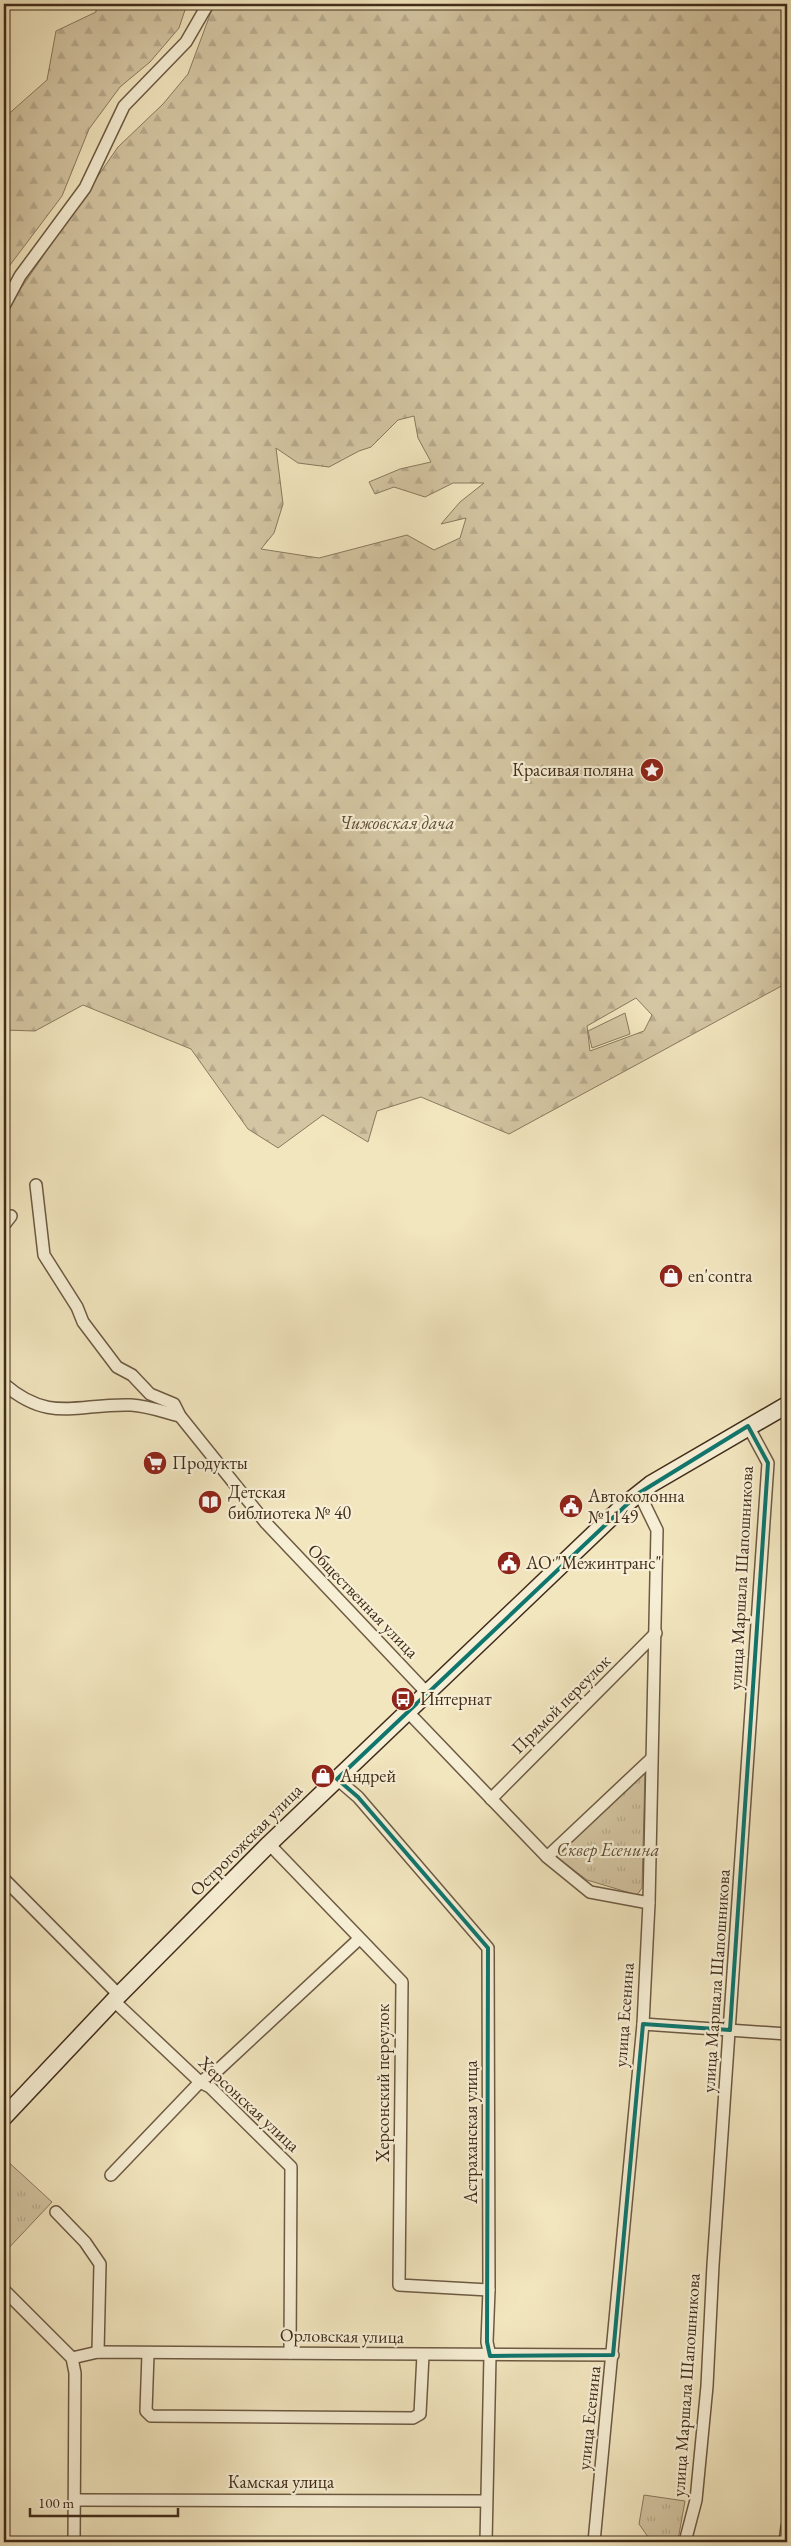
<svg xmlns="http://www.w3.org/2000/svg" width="791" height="2546" viewBox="0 0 791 2546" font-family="'EB Garamond',serif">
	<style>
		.forest { fill: url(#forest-firs); stroke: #8a795e; fill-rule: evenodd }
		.park { fill: url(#park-tufts); stroke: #8a795e }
		.pitch { fill: #d4c6a3; stroke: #8a795e }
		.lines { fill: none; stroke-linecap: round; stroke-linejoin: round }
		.street-casing { stroke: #6d5a43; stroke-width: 14 }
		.secondary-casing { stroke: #412c1a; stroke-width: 19 }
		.street { stroke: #f7efd5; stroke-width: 11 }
		.secondary { stroke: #f7efd5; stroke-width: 16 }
		.marked { fill: none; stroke: #0f766e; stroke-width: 4; stroke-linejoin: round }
		.labels { text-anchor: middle; stroke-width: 4.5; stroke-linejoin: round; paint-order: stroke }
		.poi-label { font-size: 18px; fill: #412c1a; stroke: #f7efd5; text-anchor: start }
		.park-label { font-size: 18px; font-style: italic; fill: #5e4b35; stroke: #f7efd5 }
		.street-label { font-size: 18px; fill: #412c1a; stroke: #f7efd5 }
	</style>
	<defs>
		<pattern id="forest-firs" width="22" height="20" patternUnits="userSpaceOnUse" patternTransform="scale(1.25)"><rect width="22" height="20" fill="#d4c6a3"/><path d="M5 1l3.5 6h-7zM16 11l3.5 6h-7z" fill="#b7aa8c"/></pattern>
		<pattern id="park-tufts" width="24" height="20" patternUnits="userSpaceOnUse" patternTransform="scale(1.25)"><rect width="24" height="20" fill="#d4c6a3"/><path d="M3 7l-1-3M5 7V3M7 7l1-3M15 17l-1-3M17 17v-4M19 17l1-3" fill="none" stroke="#b7aa8c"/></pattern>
	</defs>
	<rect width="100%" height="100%" fill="#f2e6bf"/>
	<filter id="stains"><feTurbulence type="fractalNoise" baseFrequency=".004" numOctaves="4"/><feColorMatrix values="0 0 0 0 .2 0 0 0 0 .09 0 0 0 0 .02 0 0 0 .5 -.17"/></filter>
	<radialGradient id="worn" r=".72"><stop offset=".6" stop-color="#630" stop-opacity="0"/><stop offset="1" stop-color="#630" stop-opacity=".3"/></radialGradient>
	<g class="forest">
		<polygon points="96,4 187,4 179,28 150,62 120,87 89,129 62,196 4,273 4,118 47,80 56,31 96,12"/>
		<path d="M214 4H787V983L509 1134 421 1097 377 1111 368 1142 323 1115 278 1148 248 1129 191 1049 83 1005 35 1031 4 1030V317L17 294 118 147 163 104 188 74ZM414 416 418 438 431 462 400 469 369 482 375 494 394 487 425 497 453 483H484L460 502 441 524 466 518 460 538 434 550 407 535 319 558 261 549 274 533 283 504 276 448 298 463 329 467 359 451 371 447 398 420ZM636 998 652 1015 644 1031 590 1051 587 1026Z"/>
	</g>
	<g class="park">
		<polygon points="645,1769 642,1888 637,1895 587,1880 553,1854"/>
		<polygon points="4,2158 52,2202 4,2253"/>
		<polygon points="644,2495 685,2501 678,2540 648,2537 639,2524"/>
	</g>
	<polygon class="pitch" points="625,1013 630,1034 592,1048 588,1031"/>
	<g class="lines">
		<g class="street-casing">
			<g id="street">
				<polyline points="4,306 20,276 85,188 124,106 186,42 208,4"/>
				<polyline points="36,1185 44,1255 77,1307 83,1322 117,1367 132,1375 150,1394 174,1404 180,1416 266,1523 427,1693"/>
				<polyline points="4,1225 11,1216"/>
				<path d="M4 1384C50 1424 78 1403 131 1405 148 1406 164 1412 180 1416"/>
				<polyline points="407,1711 547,1857 590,1892 649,1903"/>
				<polyline points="337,1779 358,1797 488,1948 489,2290 487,2342 490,2356 486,2542"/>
				<polyline points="491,1799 656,1633"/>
				<polyline points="269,1844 402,1982 399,2285 489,2290"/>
				<polyline points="547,1857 651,1759"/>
				<polyline points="4,1879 119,1995"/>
				<polyline points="114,2001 200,2082 210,2087 291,2167 290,2353"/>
				<polyline points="643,2024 787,2034"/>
				<polyline points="111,2175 200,2082 218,2070 359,1939"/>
				<polyline points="56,2212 85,2242 100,2264 98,2352"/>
				<polyline points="4,2290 72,2358 75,2373 74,2542"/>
				<polyline points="148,2354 146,2411 151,2416 413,2418 420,2414 423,2355"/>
				<polyline points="72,2358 98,2352 613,2355"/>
				<polyline points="76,2500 486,2501"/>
				<polyline points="594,2542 643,2024 649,1903 657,1530 639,1493"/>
				<polyline points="685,2542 696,2500 707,2386 713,2265 768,1463 748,1426"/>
				<polyline points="785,2542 787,2527"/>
			</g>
		</g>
		<g class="secondary-casing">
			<polyline id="secondary" points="4,2117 119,1995 269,1844 622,1507 651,1484 787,1405"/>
		</g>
		<use href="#street" class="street"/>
		<use href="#secondary" class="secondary"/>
	</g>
	<path class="marked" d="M748 1426 768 1463 730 2030 643 2024 613 2355 490 2356 487 2342 488 1948 358 1797 337 1779 639 1493Z"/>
	<defs>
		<g id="sight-disc" transform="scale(1.25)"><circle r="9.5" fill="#8f2418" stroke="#f7efd5"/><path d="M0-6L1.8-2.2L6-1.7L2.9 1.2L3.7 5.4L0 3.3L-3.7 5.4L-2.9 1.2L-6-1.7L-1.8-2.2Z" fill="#fff"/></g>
		<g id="shop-disc" transform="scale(1.25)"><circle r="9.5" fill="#8f2418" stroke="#f7efd5"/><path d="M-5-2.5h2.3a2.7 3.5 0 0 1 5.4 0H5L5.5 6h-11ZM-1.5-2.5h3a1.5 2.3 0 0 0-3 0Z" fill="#fff"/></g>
		<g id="supermarket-disc" transform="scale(1.25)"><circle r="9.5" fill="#8f2418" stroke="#f7efd5"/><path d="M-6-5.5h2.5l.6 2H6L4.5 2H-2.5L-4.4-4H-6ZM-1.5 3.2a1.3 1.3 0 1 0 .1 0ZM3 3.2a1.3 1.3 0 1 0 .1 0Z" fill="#fff"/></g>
		<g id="library-disc" transform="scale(1.25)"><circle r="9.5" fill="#8f2418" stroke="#f7efd5"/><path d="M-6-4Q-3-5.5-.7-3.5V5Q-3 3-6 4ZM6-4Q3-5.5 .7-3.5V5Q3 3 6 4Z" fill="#fff"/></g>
		<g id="civic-disc" transform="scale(1.25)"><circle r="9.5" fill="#8f2418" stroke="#f7efd5"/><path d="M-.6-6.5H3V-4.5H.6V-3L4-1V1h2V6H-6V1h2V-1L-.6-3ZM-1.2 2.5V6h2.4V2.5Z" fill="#fff"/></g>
		<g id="bus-disc" transform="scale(1.25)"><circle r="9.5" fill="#8f2418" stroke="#f7efd5"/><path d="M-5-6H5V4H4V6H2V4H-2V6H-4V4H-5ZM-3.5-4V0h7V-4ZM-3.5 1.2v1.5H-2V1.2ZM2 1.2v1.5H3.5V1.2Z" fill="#fff"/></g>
	</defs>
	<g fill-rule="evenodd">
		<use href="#sight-disc" x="652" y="770"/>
		<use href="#shop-disc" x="671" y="1276"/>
		<use href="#supermarket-disc" x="155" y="1463"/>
		<use href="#library-disc" x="210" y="1502"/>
		<use href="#civic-disc" x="571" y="1506"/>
		<use href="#civic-disc" x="509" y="1563"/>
		<use href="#bus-disc" x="403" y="1699"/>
		<use href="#shop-disc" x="323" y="1776"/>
	</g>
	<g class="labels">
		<g class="poi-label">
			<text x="634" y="776" text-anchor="end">Красивая поляна</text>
			<text x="688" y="1282">en'contra</text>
			<text x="172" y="1469">Продукты</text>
			<text x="228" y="1498">Детская<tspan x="228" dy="21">библиотека № 40</tspan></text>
			<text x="588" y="1502">Автоколонна<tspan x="588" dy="21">№1149</tspan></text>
			<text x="526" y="1569">АО "Межинтранс"</text>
			<text x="420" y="1705">Интернат</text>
			<text x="340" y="1782">Андрей</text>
		</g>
		<g class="park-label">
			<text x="397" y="829">Чижовская дача</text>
			<text x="608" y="1856">Сквер Есенина</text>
		</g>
		<g class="street-label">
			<text transform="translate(741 1578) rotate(-87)" y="6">улица Маршала Шапошникова</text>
			<text transform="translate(363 1601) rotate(46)" y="6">Общественная улица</text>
			<text transform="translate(561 1704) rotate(-45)" y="6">Прямой переулок</text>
			<text transform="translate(246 1840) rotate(-45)" y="6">Острогожская улица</text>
			<text transform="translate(716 1981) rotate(-86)" y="6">улица Маршала Шапошникова</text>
			<text transform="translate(624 2015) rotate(-86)" y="6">улица Есенина</text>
			<text transform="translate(383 2083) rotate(-90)" y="6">Херсонский переулок</text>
			<text transform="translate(249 2104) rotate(43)" y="6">Херсонская улица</text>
			<text transform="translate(471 2132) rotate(-90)" y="6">Астраханская улица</text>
			<text transform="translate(342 2336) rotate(1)" y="6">Орловская улица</text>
			<text transform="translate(686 2385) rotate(-86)" y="6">улица Маршала Шапошникова</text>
			<text transform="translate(589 2418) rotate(-84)" y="6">улица Есенина</text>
			<text x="281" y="2488">Камская улица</text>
		</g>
	</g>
	<rect width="791" height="2546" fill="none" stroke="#f2e6bf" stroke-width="20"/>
	<rect x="5" y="5" width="781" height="2536" fill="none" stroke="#412c1a" stroke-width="2.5"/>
	<rect x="10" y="10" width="771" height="2526" fill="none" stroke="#412c1a"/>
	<path d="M30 2508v8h148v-8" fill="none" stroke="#412c1a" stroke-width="2.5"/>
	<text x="38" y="2508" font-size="15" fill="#412c1a" stroke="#f7efd5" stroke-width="4" paint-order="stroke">100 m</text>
	<rect width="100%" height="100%" filter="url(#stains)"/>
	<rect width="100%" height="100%" fill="url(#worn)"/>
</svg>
